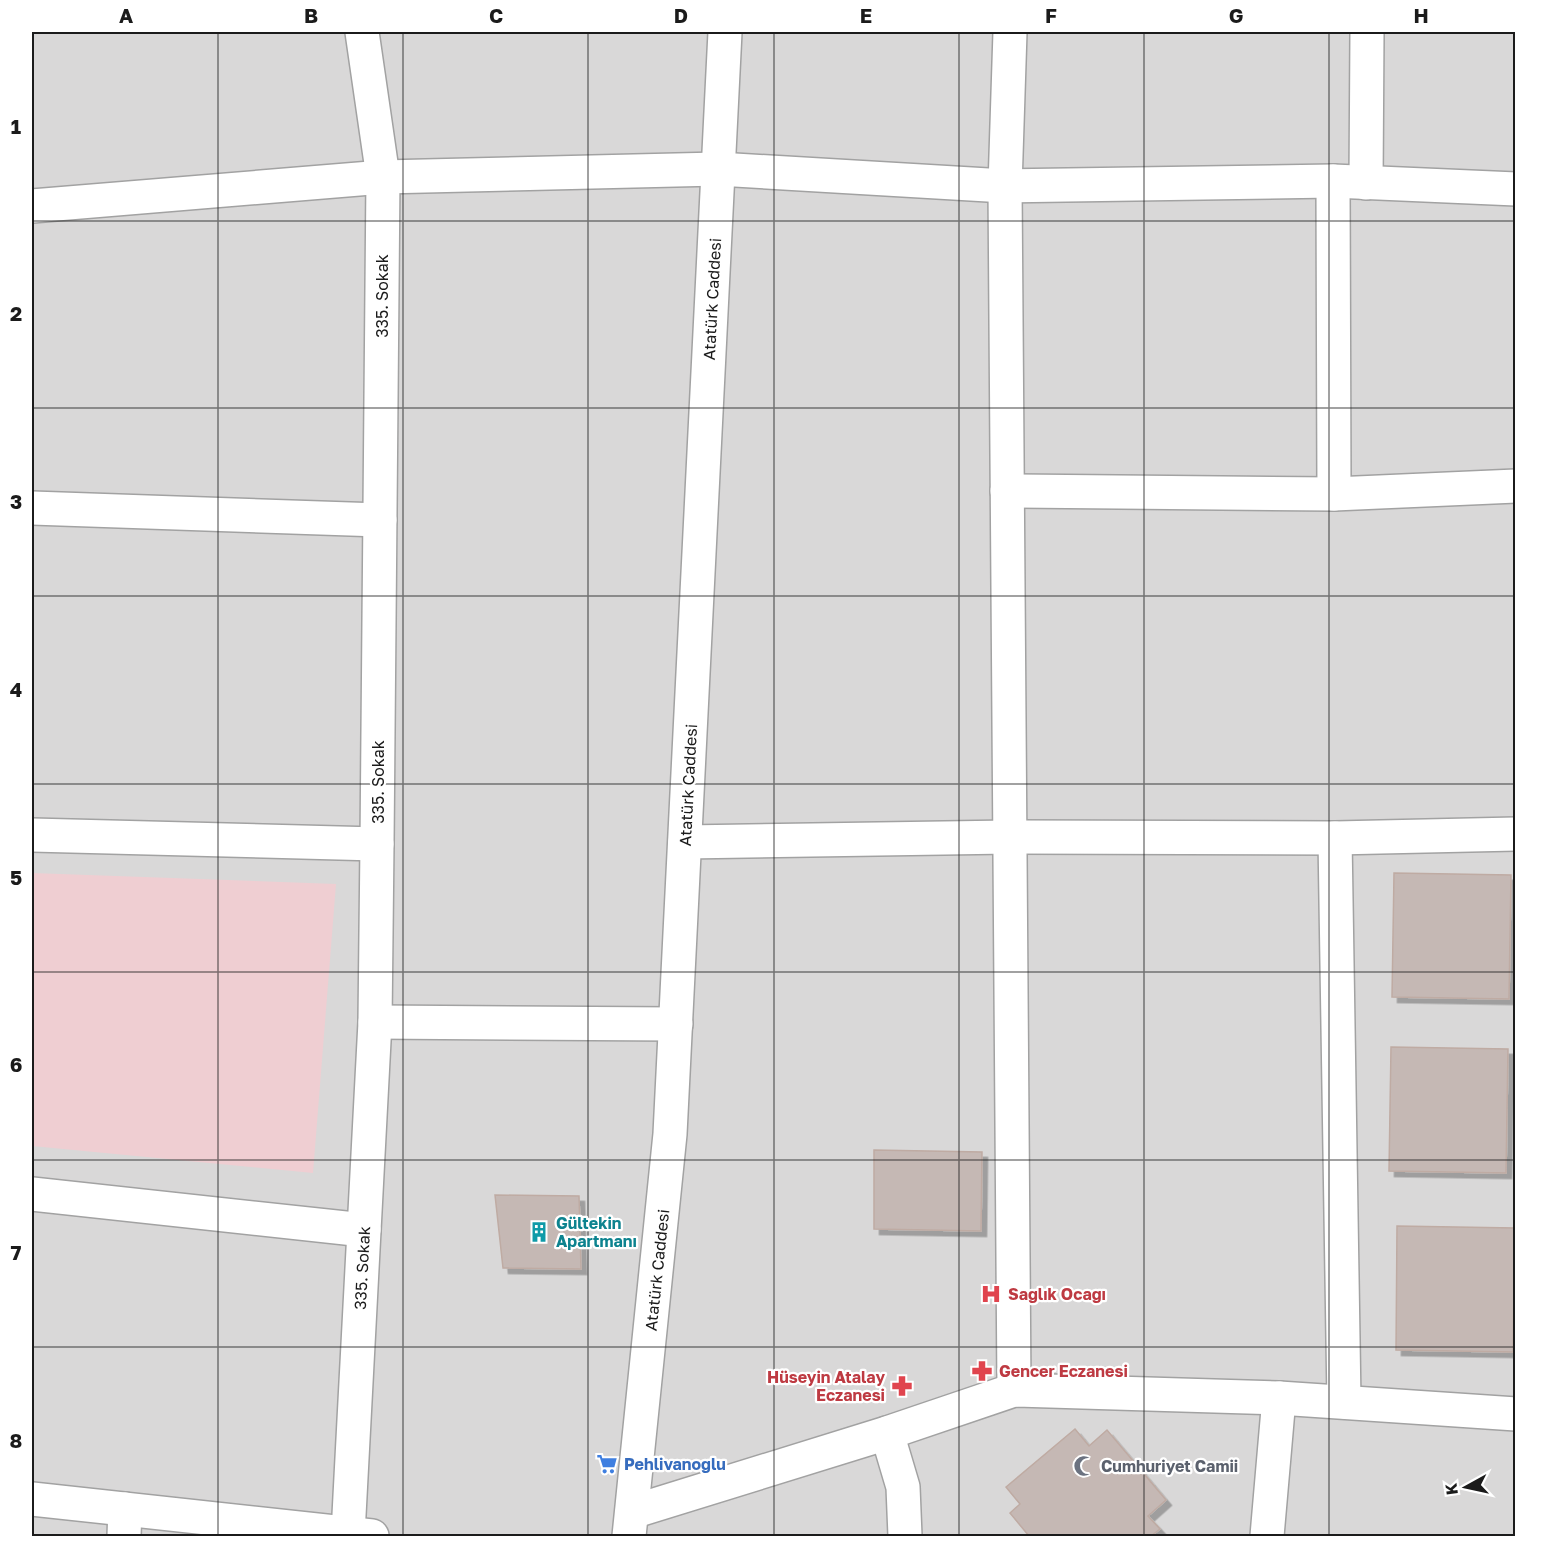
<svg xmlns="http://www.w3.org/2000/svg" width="1547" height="1568" viewBox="0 0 1547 1568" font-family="'Golos Text',sans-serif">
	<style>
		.residential { fill: #d9d8d8 }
		.commercial { fill: #efced2 }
		.building { fill: #c5b8b4; stroke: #bfaba3; stroke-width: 1.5; filter: url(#shadow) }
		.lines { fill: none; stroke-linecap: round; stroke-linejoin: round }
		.minor-casing { stroke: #a2a2a2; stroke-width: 36 }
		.minor { stroke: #fff; stroke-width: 33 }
		.grid { fill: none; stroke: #1b1b1b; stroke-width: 1.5; stroke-opacity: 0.55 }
		.labels { text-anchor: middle; stroke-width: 4.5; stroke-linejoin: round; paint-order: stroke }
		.street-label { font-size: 16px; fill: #1b1b1b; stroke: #fff }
		.culture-label { font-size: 16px; font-weight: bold; fill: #0d838f; stroke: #fff; text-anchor: start }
		.health-label { font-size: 16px; font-weight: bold; fill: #be3a42; stroke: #fff; text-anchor: start }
		.shop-label { font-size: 16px; font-weight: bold; fill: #366cbe; stroke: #fff; text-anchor: start }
		.worship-label { font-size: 16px; font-weight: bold; fill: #5b616d; stroke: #fff; text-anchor: start }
		.neatline { fill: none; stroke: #1b1b1b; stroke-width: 2 }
		.grid-label { font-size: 20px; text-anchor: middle; font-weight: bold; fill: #1b1b1b }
	</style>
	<defs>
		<filter id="shadow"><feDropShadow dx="5.5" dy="5.5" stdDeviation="0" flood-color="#0004"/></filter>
	</defs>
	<rect width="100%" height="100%" fill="#ede7e0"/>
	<rect class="residential" x="32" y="32" width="1483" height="1504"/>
	<polygon class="commercial" points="32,873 336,884 313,1173 32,1146"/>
	<g class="building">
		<polygon points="1394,873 1511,875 1509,999 1392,997"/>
		<polygon points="1391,1047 1508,1049 1506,1173 1389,1171"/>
		<polygon points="874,1150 982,1152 981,1231 874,1229"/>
		<polygon points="495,1195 579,1196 581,1269 503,1268"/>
		<polygon points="1397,1226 1515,1228 1513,1352 1396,1350"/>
		<polygon points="1075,1429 1089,1446 1107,1430 1166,1500 1148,1516 1160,1529 1151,1536 1029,1536 1010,1513 1020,1504 1006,1487"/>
	</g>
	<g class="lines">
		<g class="minor-casing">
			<g id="minor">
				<polyline points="1010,32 1005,186 1014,1390"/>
				<polyline points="1333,181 1334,494"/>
				<polyline points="1366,183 1367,32"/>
				<polyline points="32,206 383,177 718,169 1005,186 1333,181 1516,189"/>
				<polyline points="1007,491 1334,494 1516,486"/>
				<polyline points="32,508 380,520"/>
				<polyline points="32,835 377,844"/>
				<polyline points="1335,838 1344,1402"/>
				<polyline points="685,842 1010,837 1335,838 1516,834"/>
				<polyline points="375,1022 676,1024"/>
				<polyline points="32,1194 364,1230"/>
				<polyline points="887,1433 903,1487 905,1536"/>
				<polyline points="32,1499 372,1536"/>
				<polyline points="632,1512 887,1433 1014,1390 1279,1398 1516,1414"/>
				<polyline points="348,1534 375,1022 377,844 383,177 362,32"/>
				<polyline points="124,1536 125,1509"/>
				<polyline points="629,1536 670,1134 725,32"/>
				<polyline points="1267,1536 1279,1398"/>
			</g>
		</g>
		<use href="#minor" class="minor"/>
	</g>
	<path class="grid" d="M218 32V1536M403 32V1536M588 32V1536M774 32V1536M959 32V1536M1144 32V1536M1329 32V1536M32 221H1516M32 408H1516M32 596H1516M32 784H1516M32 972H1516M32 1160H1516M32 1347H1516"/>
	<defs>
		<g id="building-bare" transform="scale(1.62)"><path d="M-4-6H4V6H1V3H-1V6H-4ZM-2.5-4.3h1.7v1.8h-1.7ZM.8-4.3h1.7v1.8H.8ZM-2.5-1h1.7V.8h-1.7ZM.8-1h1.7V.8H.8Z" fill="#0f9aa8" stroke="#fff" stroke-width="2.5" paint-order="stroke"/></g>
		<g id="hospital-bare" transform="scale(1.62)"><path d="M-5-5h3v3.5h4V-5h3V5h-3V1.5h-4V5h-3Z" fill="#e0444e" stroke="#fff" stroke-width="2.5" paint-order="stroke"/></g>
		<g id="pharmacy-bare" transform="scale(1.62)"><path d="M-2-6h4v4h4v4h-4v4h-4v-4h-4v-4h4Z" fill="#e0444e" stroke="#fff" stroke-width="2.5" paint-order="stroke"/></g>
		<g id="supermarket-bare" transform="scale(1.62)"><path d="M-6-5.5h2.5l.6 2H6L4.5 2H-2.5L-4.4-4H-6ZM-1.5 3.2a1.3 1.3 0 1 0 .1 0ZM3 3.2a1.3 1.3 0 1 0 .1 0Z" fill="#3f7fe0" stroke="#fff" stroke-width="2.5" paint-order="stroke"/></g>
		<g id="mosque-bare" transform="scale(1.62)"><path d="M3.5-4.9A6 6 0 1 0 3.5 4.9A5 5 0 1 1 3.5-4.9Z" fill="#6b7280" stroke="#fff" stroke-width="2.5" paint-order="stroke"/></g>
	</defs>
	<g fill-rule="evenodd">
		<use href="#building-bare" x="539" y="1232"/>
		<use href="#hospital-bare" x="991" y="1294"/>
		<use href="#pharmacy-bare" x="982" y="1371"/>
		<use href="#pharmacy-bare" x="902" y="1386"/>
		<use href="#supermarket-bare" x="607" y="1464"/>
		<use href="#mosque-bare" x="1084" y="1466"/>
	</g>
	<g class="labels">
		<g class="street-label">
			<text transform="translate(382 296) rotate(-90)" y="6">335. Sokak</text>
			<text transform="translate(712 299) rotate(-87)" y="6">Atatürk Caddesi</text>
			<text transform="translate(378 782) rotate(-90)" y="6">335. Sokak</text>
			<text transform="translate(688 785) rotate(-87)" y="6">Atatürk Caddesi</text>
			<text transform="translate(362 1268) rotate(-87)" y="6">335. Sokak</text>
			<text transform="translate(657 1270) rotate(-84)" y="6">Atatürk Caddesi</text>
		</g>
		<g class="culture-label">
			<text x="556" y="1229">Gültekin<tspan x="556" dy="18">Apartmanı</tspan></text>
		</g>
		<g class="health-label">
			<text x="1008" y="1300">Sağlık Ocağı</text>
			<text x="999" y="1377">Gencer Eczanesi</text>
			<text x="885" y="1383" text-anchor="end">Hüseyin Atalay<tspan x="885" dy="18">Eczanesi</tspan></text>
		</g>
		<g class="shop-label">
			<text x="624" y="1470">Pehlivanoğlu</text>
		</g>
		<g class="worship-label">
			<text x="1101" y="1472">Cumhuriyet Camii</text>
		</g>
	</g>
	<rect width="1547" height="1568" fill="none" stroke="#ffffff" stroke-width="66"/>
	<g transform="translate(1466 1487) rotate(262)" stroke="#ffffff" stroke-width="4.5" paint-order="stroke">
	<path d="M0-4.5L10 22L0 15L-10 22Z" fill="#1b1b1b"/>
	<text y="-9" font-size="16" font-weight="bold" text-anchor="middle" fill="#1b1b1b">K</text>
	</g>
	<rect x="33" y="33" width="1481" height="1502" class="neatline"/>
	<g class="grid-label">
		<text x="126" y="23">A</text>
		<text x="311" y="23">B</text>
		<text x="496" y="23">C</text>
		<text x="681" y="23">D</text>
		<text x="866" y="23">E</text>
		<text x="1051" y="23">F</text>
		<text x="1236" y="23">G</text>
		<text x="1421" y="23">H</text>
		<text x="16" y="134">1</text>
		<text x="16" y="321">2</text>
		<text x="16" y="509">3</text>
		<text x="16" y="697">4</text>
		<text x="16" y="885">5</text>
		<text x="16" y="1072">6</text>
		<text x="16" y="1260">7</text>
		<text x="16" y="1448">8</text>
	</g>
</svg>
